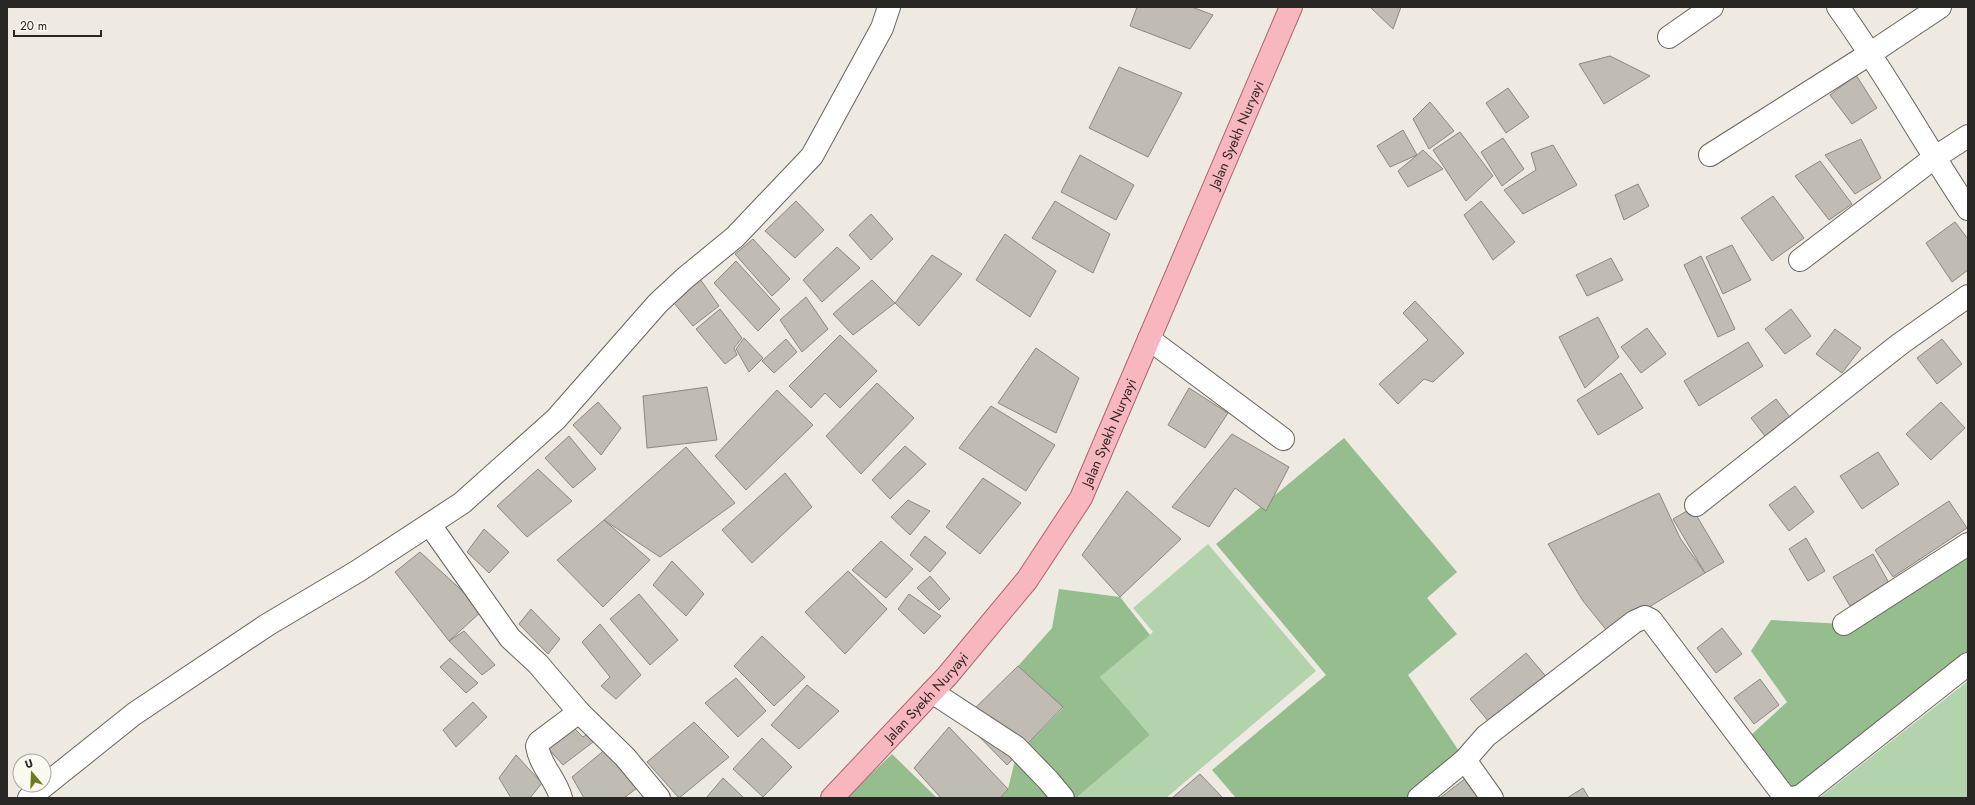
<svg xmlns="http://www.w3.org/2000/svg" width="1975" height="805" viewBox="0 0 1975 805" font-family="Jost,sans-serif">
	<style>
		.green { fill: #b2d3ac }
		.forest { fill: #95bd8e }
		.building { fill: #c0bbb3; stroke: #8c8780 }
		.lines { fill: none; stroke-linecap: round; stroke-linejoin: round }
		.minor-casing { stroke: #67645d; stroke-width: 24 }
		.major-casing { stroke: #ac646c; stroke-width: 24 }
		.minor { stroke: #fff; stroke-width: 22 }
		.major { stroke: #f8b6be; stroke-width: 22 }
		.labels { text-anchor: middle; stroke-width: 3; stroke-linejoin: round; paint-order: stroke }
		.street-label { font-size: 14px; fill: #292724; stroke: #fbf8ef }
	</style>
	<rect width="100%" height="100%" fill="#eeeae2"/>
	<g class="green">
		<polygon points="1208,544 1316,671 1166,798 1076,798 1150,735 1100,677 1153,632 1133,608"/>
		<polygon points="1968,681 1968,798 1819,798"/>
	</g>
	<g class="forest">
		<polygon points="1344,438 1457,572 1427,598 1457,634 1408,675 1465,760 1421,798 1236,798 1212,770 1326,675 1216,544"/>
		<polygon points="1968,550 1968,656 1791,791 1750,736 1787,702 1751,651 1771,620 1844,624"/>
		<polygon points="1059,589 1120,597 1150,635 1100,677 1150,735 1076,798 1000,798 1008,789 1016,756 1063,708 1018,666 1052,628"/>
		<polygon points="892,754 937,798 846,798"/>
	</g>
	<g class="building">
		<polygon points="1137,7 1192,7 1213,15 1190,49 1130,26"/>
		<polygon points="1370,7 1401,7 1393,29"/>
		<polygon points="1610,56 1650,76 1604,104 1579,64"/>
		<polygon points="1119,67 1182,93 1148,157 1089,128"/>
		<polygon points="1856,75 1877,108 1852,124 1830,95"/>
		<polygon points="1508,88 1529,117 1506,133 1486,103"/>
		<polygon points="1430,102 1454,131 1429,149 1413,119"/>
		<polygon points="1403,130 1417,155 1390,167 1377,146"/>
		<polygon points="1460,132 1493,176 1466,201 1433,150"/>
		<polygon points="1503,138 1524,169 1502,186 1481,152"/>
		<polygon points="1861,139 1881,178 1855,194 1825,155"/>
		<polygon points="1553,145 1577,185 1523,214 1504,190 1536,170 1531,153"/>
		<polygon points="1423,150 1443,169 1408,187 1398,171"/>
		<polygon points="1080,155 1134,185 1116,220 1061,192"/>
		<polygon points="1820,161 1852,204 1829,220 1795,176"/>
		<polygon points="1638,184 1649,206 1624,220 1615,195"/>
		<polygon points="1773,196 1804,238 1772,261 1741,218"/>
		<polygon points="796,201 824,230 795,258 765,231"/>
		<polygon points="1055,201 1110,234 1093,273 1032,238"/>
		<polygon points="1481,201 1515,242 1493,260 1464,215"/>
		<polygon points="871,214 893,239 871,260 849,235"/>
		<polygon points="1955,222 1968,239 1968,270 1952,282 1926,243"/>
		<polygon points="1005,234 1056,271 1030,317 976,280"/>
		<polygon points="753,239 790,279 772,296 735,254"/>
		<polygon points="1732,245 1751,280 1723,294 1706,257"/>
		<polygon points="837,247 860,268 822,302 803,280"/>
		<polygon points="932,255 962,274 919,326 895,303"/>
		<polygon points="1701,256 1735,329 1718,337 1684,265"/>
		<polygon points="1611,258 1623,280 1587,296 1576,275"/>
		<polygon points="736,261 780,309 758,331 714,283"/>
		<polygon points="700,279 719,306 693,326 674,303"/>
		<polygon points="872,280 895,303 853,335 833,314"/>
		<polygon points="806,297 828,329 802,352 780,320"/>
		<polygon points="1415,301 1464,353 1433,382 1424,379 1398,404 1379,384 1428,340 1403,313"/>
		<polygon points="720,309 742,338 734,348 737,355 725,364 696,329"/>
		<polygon points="1791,309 1811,336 1785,354 1765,329"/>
		<polygon points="1598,317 1619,357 1585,388 1559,337"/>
		<polygon points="1647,328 1666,354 1641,373 1621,347"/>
		<polygon points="1835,329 1861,348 1842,373 1816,354"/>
		<polygon points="840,335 877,371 840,408 825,393 811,408 789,386"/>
		<polygon points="744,338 763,358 749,372 736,349"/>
		<polygon points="786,339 797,352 774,373 762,361"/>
		<polygon points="1942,339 1962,364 1937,384 1917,358"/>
		<polygon points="1748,342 1763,366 1699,406 1684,381"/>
		<polygon points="1036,348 1079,378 1056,433 998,403"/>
		<polygon points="1621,373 1643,408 1598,435 1577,400"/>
		<polygon points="877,383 914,418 861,474 826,436"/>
		<polygon points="707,387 717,440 647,448 643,396"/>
		<polygon points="1189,388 1228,413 1205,448 1168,425"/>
		<polygon points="777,390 813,425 746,490 715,456"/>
		<polygon points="1776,399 1796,425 1771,444 1751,418"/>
		<polygon points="598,402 621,428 601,455 573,425"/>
		<polygon points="1941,402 1965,428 1931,460 1906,434"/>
		<polygon points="991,406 1055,445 1026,491 959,448"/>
		<polygon points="1232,434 1289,467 1266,511 1235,488 1209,527 1172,507"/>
		<polygon points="569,436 596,469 573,488 545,458"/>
		<polygon points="905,446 926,464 890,499 872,480"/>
		<polygon points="686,447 735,503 660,557 604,520"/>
		<polygon points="1878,452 1899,484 1862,509 1840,476"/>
		<polygon points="538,469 572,501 527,537 497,506"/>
		<polygon points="785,473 812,507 752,563 722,530"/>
		<polygon points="983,478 1021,503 980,554 946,527"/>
		<polygon points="1795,486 1814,512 1789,531 1769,505"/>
		<polygon points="1127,491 1181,539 1120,597 1082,555"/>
		<polygon points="1659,493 1680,538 1705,573 1608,632 1583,601 1548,544"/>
		<polygon points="908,500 930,511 910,535 891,517"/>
		<polygon points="1949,501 1967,528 1893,577 1875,550"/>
		<polygon points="1692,508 1724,562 1705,573 1673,519"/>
		<polygon points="604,520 650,560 603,607 557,560"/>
		<polygon points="484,529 509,552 489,573 467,552"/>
		<polygon points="925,536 946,553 930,572 910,555"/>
		<polygon points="1806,538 1825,571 1808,581 1789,549"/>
		<polygon points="881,541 913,569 886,598 852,570"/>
		<polygon points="420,552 483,610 449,641 395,572"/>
		<polygon points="1873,554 1889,583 1850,606 1833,577"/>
		<polygon points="672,561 704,594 686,616 653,585"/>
		<polygon points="848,571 887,609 845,654 805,612"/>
		<polygon points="930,576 950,599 939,610 917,588"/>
		<polygon points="639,594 678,640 650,665 610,619"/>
		<polygon points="909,594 941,616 924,634 898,609"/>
		<polygon points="531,609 560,639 548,654 519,624"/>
		<polygon points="600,624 641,675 616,699 601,686 610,677 582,642"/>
		<polygon points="1722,628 1742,654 1716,673 1697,648"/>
		<polygon points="464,631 495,665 482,675 449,641"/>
		<polygon points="762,636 805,677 774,706 734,666"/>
		<polygon points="1526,653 1549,680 1493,727 1470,699"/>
		<polygon points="450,658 478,683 466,693 440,667"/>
		<polygon points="1018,666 1063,707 1007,765 963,720"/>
		<polygon points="736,678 766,711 738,737 705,703"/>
		<polygon points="1760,679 1779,705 1754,724 1734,698"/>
		<polygon points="807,685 839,711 799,749 771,725"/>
		<polygon points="473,702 487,717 456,747 443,730"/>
		<polygon points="694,722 729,757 679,798 647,762"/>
		<polygon points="572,726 583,737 591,732 597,739 563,765 544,744"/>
		<polygon points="949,727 1008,789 1000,798 941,798 914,768"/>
		<polygon points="762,738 792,767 763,797 733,769"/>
		<polygon points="607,748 642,784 624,798 584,798 572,777"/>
		<polygon points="516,755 542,783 530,798 511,798 499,778"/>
		<polygon points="1200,774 1223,798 1172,798"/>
		<polygon points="723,778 744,798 706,798"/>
		<polygon points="1466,778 1481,798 1440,798"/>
		<polygon points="1583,788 1589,798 1567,798"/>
	</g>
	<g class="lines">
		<g class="minor-casing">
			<g id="minor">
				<path d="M1838 7C1885 72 1923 142 1968 209"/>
				<polyline points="1669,37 1712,7"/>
				<polyline points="1710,155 1871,53 1940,7"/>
				<polyline points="1800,260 1934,158 1968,136"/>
				<polyline points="1149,339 1283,439"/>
				<polyline points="1696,505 1900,344 1968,296"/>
				<polyline points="430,525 510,638 538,664 579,712 625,757 659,798"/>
				<polyline points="1844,624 1968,544"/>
				<polyline points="932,692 1016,747 1048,780 1063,798"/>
				<polyline points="29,798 134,714 267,625 358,571 462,503 556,419 658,303 685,278 735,237 812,156 882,28 889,7"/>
				<path d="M561 798C556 779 540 766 537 746L539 742 579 712"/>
				<polyline points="1419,798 1465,760"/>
				<polyline points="1492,798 1465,760 1486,736 1634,622 1645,617 1651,620 1784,796 1789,798"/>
				<polyline points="1792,798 1801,796 1968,664"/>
			</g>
		</g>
		<g class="major-casing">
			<g id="major">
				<path id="s1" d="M832 798 948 675 1027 580 1081 498 1291 7"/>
			</g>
		</g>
		<use href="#minor" class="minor"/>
		<use href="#major" class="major"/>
	</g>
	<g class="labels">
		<g class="street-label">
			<text dy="5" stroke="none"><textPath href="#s1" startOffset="786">Jalan Syekh Nuryayi</textPath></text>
			<text dy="5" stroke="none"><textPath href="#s1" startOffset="462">Jalan Syekh Nuryayi</textPath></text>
			<text dy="5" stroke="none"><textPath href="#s1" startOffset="138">Jalan Syekh Nuryayi</textPath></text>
		</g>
	</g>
	<rect width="1975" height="805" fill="none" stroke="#292724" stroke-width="16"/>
	<g transform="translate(32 773) rotate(341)"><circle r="19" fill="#fbf8ef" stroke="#a7a49e"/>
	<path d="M0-3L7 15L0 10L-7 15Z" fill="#737923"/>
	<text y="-6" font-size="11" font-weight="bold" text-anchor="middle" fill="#292724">U</text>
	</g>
	<path d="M14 30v6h87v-6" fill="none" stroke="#292724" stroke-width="2"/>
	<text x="20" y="30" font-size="12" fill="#292724" stroke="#fbf8ef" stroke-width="3" paint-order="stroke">20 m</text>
</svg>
